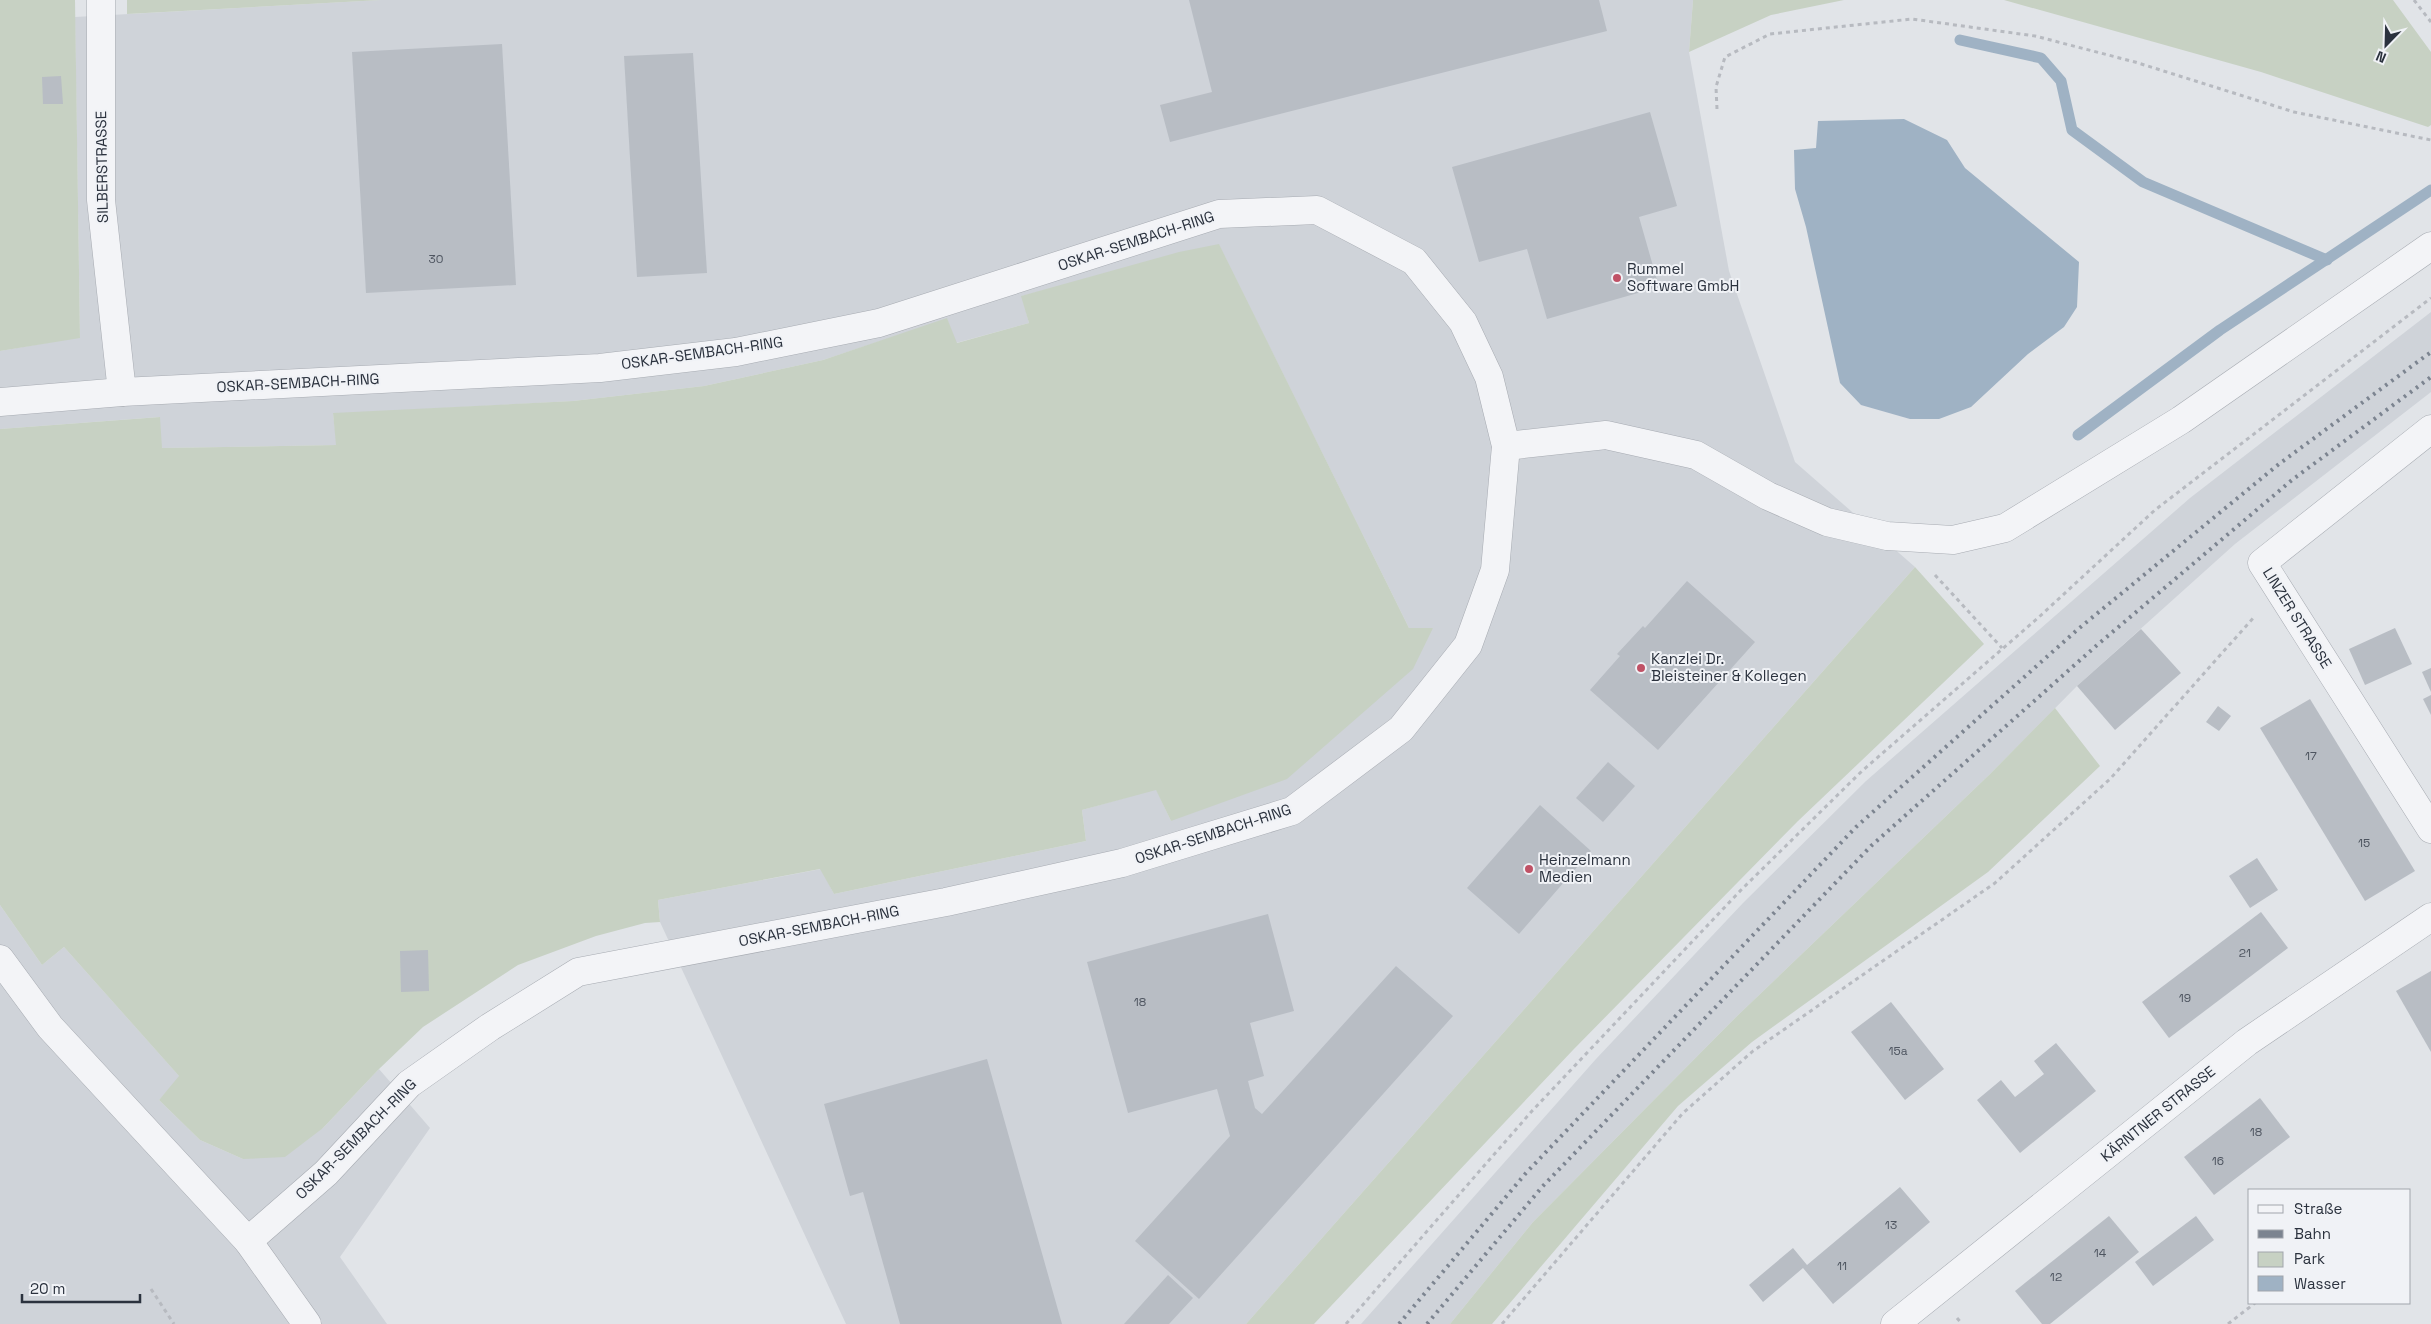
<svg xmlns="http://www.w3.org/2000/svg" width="2431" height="1324" viewBox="0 0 2431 1324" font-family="'Space Grotesk',sans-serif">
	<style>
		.built { fill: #cfd3d9 }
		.green { fill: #c7d1c3 }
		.water { fill: #9fb2c4 }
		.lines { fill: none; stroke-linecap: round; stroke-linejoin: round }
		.stream { stroke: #9fb2c4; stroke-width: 11 }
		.building { fill: #b8bdc4 }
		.minor-casing { stroke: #a7abb2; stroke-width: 29 }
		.path { stroke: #b7bac0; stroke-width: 3; stroke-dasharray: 4 4; stroke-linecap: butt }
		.minor { stroke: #f3f4f7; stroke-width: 28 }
		.rail { stroke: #7c8490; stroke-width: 4; stroke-dasharray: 2.5 5; stroke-linecap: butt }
		.poi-dot { fill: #c05266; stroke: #f0f2f6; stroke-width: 2 }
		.labels { text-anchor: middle; stroke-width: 4; stroke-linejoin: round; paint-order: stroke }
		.number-label { font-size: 12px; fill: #4e5560 }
		.street-label { font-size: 15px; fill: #2b323e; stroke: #f0f2f6 }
		.poi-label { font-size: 15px; fill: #2b323e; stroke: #f0f2f6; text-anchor: start }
	</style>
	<rect width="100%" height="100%" fill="#e1e4e8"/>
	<g class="built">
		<polygon points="381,0 1693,0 1689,52 1729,271 1795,462 1915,567 1246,1324 846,1324 660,922 658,900 821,869 834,894 1086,841 1082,810 1156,789 1171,821 1433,628 1409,628 1219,245 1022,296 1029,323 956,343 947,319 823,360 704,386 573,401 333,414 337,445 161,448 159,417 0,429 0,351 80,337 75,17"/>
		<polygon points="2431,312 2431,392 2235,544 2077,686 1990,774 1736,1017 1533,1222 1450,1324 1361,1324 1596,1059 1743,903 1866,781 2190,498"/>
		<polygon points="0,905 42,965 64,947 180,1077 159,1100 200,1140 243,1159 323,1128 379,1069 430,1128 340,1257 387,1324 0,1324"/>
	</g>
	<g class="green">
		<polygon points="0,0 75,0 80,338 0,351"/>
		<polygon points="127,0 381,0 127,14"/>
		<polygon points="1693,0 1844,0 1771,15 1689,52"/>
		<polygon points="2004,0 2393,0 2431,52 2431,125 2428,127 2261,72"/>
		<polygon points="1219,244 1409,628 1433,628 1413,669 1287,779 1171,821 1156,790 1082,810 1086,841 834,894 820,869 658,900 660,922 645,923 596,936 518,965 423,1027 379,1069 323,1128 285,1157 243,1159 200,1140 159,1100 179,1076 64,947 42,965 0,905 0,429 160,417 162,448 336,445 333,413 573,401 704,386 823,360 947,318 957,343 1029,323 1021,296 1179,252"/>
		<polygon points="1915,567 1984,644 1798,821 1573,1050 1314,1324 1246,1324"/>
		<polygon points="2055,708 2100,766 1988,872 1752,1042 1678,1106 1492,1324 1450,1324 1533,1222 1736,1017 1990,774"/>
	</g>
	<polygon class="water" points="1904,119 1947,140 1965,168 2079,262 2077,307 2064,327 2028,354 1971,407 1939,419 1910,419 1861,405 1840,383 1806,227 1795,189 1794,150 1816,148 1818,121"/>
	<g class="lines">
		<g class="stream">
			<polyline points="1960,40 2041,58 2061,81 2072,130 2143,182 2327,260"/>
			<polyline points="2078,435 2220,330 2431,190"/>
		</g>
	</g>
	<g class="building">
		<polygon points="1189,0 1599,0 1607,31 1170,142 1160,105 1212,92"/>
		<polygon points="502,44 516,285 366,293 352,52"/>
		<polygon points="693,53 707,273 637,277 624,56"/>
		<polygon points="61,76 63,104 43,104 42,77"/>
		<polygon points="1650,112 1677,206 1639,217 1659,287 1547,319 1527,249 1479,262 1452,167"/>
		<polygon points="1687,581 1755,642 1658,750 1590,690 1620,656 1617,654 1643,626 1645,628"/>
		<polygon points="2395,628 2412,664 2365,685 2349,649"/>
		<polygon points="2141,629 2181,673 2115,730 2077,686"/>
		<polygon points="2431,668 2431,692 2422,672"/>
		<polygon points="2431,695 2431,715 2423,699"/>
		<polygon points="2310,699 2415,871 2365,901 2260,728"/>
		<polygon points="2218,706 2231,716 2219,731 2206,722"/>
		<polygon points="1608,762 1635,786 1603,822 1576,798"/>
		<polygon points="1540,805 1591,851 1519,934 1467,888"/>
		<polygon points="2257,858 2278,890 2250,908 2229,876"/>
		<polygon points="2261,912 2288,948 2169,1038 2142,1002"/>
		<polygon points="1268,914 1294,1011 1250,1023 1264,1076 1248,1081 1255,1108 1262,1114 1396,966 1453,1016 1199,1299 1135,1241 1230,1136 1217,1089 1128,1113 1087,962"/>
		<polygon points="428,950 429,991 401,992 400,951"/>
		<polygon points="2431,971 2431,1052 2396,991"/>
		<polygon points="1891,1002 1944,1069 1905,1100 1851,1032"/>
		<polygon points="2056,1043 2096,1091 2020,1153 1977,1100 2001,1080 2015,1097 2044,1074 2034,1061"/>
		<polygon points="987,1059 1062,1324 900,1324 863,1192 850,1196 824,1104"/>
		<polygon points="2260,1098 2290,1137 2214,1195 2184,1157"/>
		<polygon points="1900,1187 1930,1222 1833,1304 1803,1268 1763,1302 1749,1285 1793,1248 1807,1265"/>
		<polygon points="2109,1216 2139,1252 2050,1324 2042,1324 2015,1291"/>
		<polygon points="2196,1216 2214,1240 2153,1286 2135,1262"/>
		<polygon points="1168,1275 1193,1298 1169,1324 1124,1324"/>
	</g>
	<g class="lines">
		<g class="minor-casing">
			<g id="minor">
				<polyline points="101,0 101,200 122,392"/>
				<polyline points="0,402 122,392 600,368 736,352 879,323 1219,214 1317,210 1414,261 1463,322 1489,377 1506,446 1495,570 1468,645 1401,729 1292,811 1122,863 946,902 578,972 490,1027 409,1084 326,1173 248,1241"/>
				<polyline points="2431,429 2262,563 2431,829"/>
				<polyline points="1506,446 1606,435 1696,455 1768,496 1827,522 1887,536 1953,540 2005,528 2181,420 2431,246"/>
				<polyline points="0,959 50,1027 248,1241 307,1324"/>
				<polyline points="1895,1324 2247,1042 2431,917"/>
			</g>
		</g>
		<g class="path">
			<polyline points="2414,0 2431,22"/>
			<polyline points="1717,109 1716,87 1725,57 1770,34 1912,19 2035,36 2135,62 2294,112 2431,140"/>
			<polyline points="1935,575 2002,648"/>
			<polyline points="151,1289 174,1324"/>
			<polyline points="1957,1318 1962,1324"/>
			<polyline points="1346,1324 1532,1111 1741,890 1862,771 2039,617 2155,510 2431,298"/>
			<polyline points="1502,1324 1683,1113 1753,1051 1995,883 2110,779 2255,616"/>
			<polyline points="2228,1324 2255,1303"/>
		</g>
		<use href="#minor" class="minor"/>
		<g class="rail">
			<polyline points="1399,1324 1526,1173 1856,827 2077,630 2279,464 2431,352"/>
			<polyline points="1427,1324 1542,1187 1871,846 2096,646 2292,480 2431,377"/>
		</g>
	</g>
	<g class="poi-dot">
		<circle cx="1617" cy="278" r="5"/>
		<circle cx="1641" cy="668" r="5"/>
		<circle cx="1529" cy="869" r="5"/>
	</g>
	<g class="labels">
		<g class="number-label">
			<text x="436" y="263">30</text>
			<text x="2311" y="760">17</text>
			<text x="2364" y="847">15</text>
			<text x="2245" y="957">21</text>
			<text x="2185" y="1002">19</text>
			<text x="1140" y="1006">18</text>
			<text x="1898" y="1055">15a</text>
			<text x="2256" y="1136">18</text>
			<text x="2218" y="1165">16</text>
			<text x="1891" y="1229">13</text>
			<text x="2100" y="1257">14</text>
			<text x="1842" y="1270">11</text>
			<text x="2056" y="1281">12</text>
		</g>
		<g class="street-label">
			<text transform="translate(102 167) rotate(-91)" y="5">SILBERSTRASSE</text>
			<text transform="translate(1136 241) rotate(-18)" y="5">OSKAR-SEMBACH-RING</text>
			<text transform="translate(702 353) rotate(-8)" y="5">OSKAR-SEMBACH-RING</text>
			<text transform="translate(298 383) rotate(-3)" y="5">OSKAR-SEMBACH-RING</text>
			<text transform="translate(2297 618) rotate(58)" y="5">LINZER STRASSE</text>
			<text transform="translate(1213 834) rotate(-18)" y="5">OSKAR-SEMBACH-RING</text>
			<text transform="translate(819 926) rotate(-11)" y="5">OSKAR-SEMBACH-RING</text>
			<text transform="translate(2158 1114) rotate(-39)" y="5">KÄRNTNER STRASSE</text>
			<text transform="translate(356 1139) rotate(-45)" y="5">OSKAR-SEMBACH-RING</text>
		</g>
		<g class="poi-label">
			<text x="1627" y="274">Rummel<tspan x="1627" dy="17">Software GmbH</tspan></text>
			<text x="1651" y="664">Kanzlei Dr.<tspan x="1651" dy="17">Bleisteiner &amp; Kollegen</tspan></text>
			<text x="1539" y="865">Heinzelmann<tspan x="1539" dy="17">Medien</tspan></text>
		</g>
	</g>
	<rect x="2248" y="1189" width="162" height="115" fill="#f0f2f6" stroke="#a1a5ac"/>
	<rect x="2258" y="1205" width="25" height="8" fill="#f3f4f7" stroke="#a1a5ac"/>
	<text x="2294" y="1214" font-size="15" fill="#2b323e">Straße</text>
	<rect x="2258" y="1230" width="25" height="8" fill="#7c8490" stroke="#a1a5ac"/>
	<text x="2294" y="1239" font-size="15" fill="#2b323e">Bahn</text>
	<rect x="2258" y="1252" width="25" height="15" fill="#c7d1c3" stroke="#a1a5ac"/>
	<text x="2294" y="1264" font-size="15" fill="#2b323e">Park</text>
	<rect x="2258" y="1276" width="25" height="15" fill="#9fb2c4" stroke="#a1a5ac"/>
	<text x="2294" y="1289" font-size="15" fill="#2b323e">Wasser</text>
	<g transform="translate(2386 45) rotate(203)" stroke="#f0f2f6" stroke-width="4" paint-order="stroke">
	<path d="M0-4L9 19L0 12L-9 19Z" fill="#2b323e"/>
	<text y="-8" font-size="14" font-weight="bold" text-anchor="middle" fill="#2b323e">N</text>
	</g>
	<path d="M22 1294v8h118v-8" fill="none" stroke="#2b323e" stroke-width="2.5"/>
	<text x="30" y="1294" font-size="15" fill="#2b323e" stroke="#f0f2f6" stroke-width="4" paint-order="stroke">20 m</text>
</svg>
